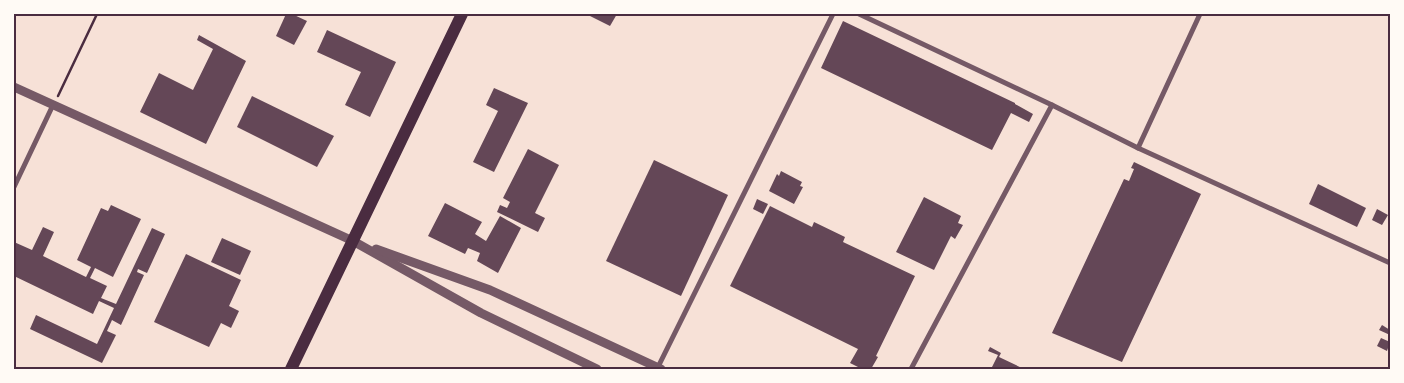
<svg xmlns="http://www.w3.org/2000/svg" width="1404" height="383" viewBox="0 0 1404 383" font-family="'Fira Sans',sans-serif">
	<style>
		.building { fill: #644757 }
		.lines { fill: none; stroke-linecap: round; stroke-linejoin: round }
		.path { stroke: #4a2c40; stroke-width: 2.5 }
		.minor { stroke: #755966; stroke-width: 5 }
		.tertiary { stroke: #755966; stroke-width: 9 }
		.primary { stroke: #4a2c40; stroke-width: 12 }
		.neatline { fill: none; stroke: #4a2c40; stroke-width: 2 }
	</style>
	<rect width="100%" height="100%" fill="#f7e1d7"/>
	<g class="building">
		<polygon points="286,14 292,14 307,21 294,45 276,36"/>
		<polygon points="586,14 617,14 610,26"/>
		<polygon points="843,21 1015,103 1015,104 1033,114 1029,122 1011,113 992,150 821,68"/>
		<polygon points="327,30 396,62 370,117 345,105 361,72 317,52"/>
		<polygon points="199,35 246,61 206,144 140,112 159,73 193,90 213,49 197,40"/>
		<polygon points="494,88 528,103 494,172 473,162 498,111 486,105"/>
		<polygon points="252,96 334,136 317,167 237,127"/>
		<polygon points="528,149 559,165 535,213 545,218 538,232 497,212 500,205 507,208 510,202 503,198"/>
		<polygon points="654,160 728,195 681,296 606,261"/>
		<polygon points="1134,162 1201,194 1122,362 1052,333 1124,179 1129,181 1134,169 1131,168"/>
		<polygon points="781,171 802,182 800,186 803,187 794,204 769,191 777,174 779,176"/>
		<polygon points="1318,184 1366,208 1357,227 1309,204"/>
		<polygon points="924,197 961,216 958,223 963,225 955,239 951,236 934,270 896,252"/>
		<polygon points="757,199 768,204 763,214 753,209"/>
		<polygon points="445,203 482,222 475,234 486,241 500,216 521,228 498,273 477,261 480,253 468,248 465,254 428,236"/>
		<polygon points="111,205 141,219 113,277 95,268 90,278 107,286 101,298 116,304 152,228 165,234 147,273 138,269 137,272 144,275 121,325 112,320 107,331 116,335 102,363 30,329 36,315 97,344 114,308 99,301 93,314 14,276 14,242 32,250 43,227 54,232 43,256 86,277 91,267 77,260 101,208 108,211"/>
		<polygon points="770,206 812,227 814,222 845,237 843,242 915,276 876,356 878,357 871,369 862,369 850,363 858,349 730,286"/>
		<polygon points="1377,209 1388,215 1382,225 1372,220"/>
		<polygon points="222,238 251,251 240,275 211,262"/>
		<polygon points="186,254 241,280 229,306 239,311 231,328 221,323 209,347 154,322"/>
		<polygon points="1382,325 1390,330 1390,335 1379,330"/>
		<polygon points="1381,338 1390,342 1387,351 1377,346"/>
		<polygon points="990,347 1001,353 999,357 1024,369 991,369 998,355 988,351"/>
	</g>
	<g class="lines">
		<polyline class="path" points="58,96 97,14"/>
		<g class="minor">
			<polyline points="859,14 1052,105 1138,148 1390,263"/>
			<polyline points="1138,148 1200,14"/>
			<polyline points="14,187 53,105"/>
			<polyline points="657,369 833,14"/>
			<polyline points="911,369 1052,105"/>
		</g>
		<g class="tertiary">
			<polyline points="14,87 353,241 481,313 597,369"/>
			<polyline points="376,249 490,290 661,369"/>
		</g>
		<polyline class="primary" points="291,369 462,14"/>
	</g>
	<rect width="1404" height="383" fill="none" stroke="#fffaf5" stroke-width="30"/>
	<rect x="15" y="15" width="1374" height="353" class="neatline"/>
</svg>
